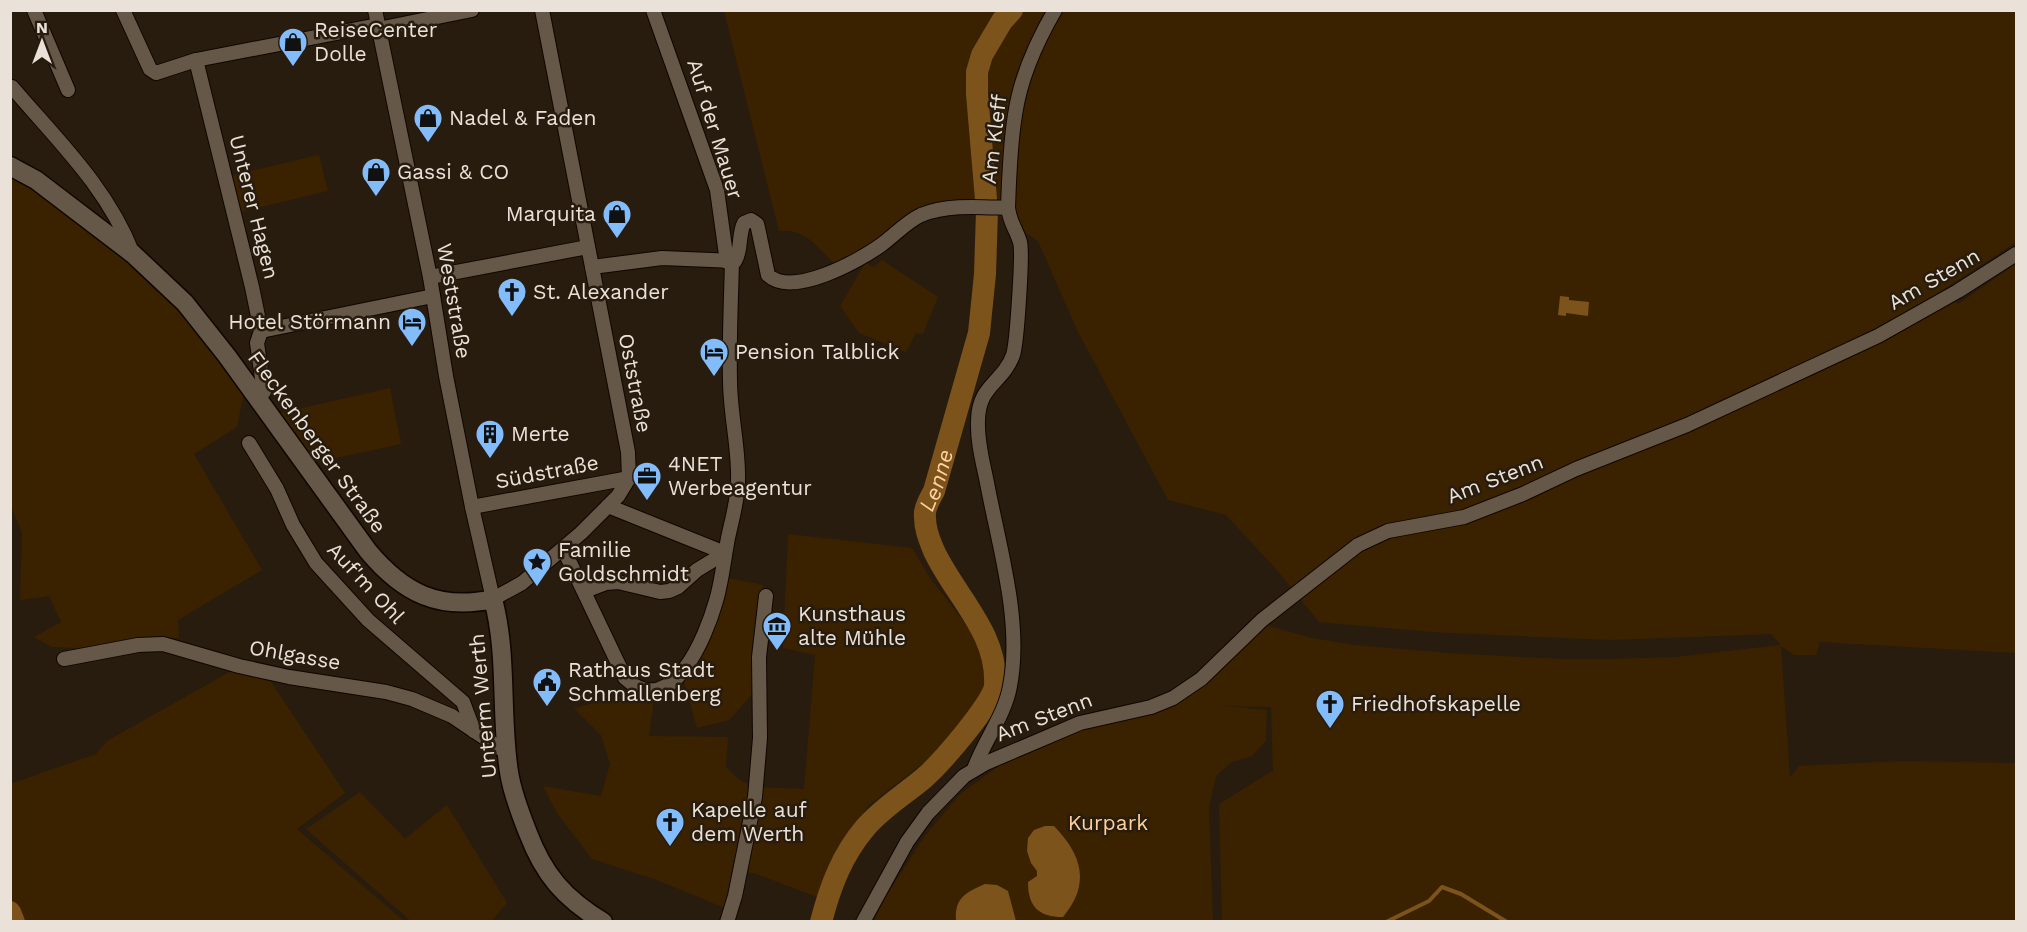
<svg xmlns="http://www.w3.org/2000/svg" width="2027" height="932" viewBox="0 0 2027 932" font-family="'Work Sans',sans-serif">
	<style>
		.green { fill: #3a2200 }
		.water { fill: #7c531b }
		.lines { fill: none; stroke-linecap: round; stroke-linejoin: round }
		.stream { stroke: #7c531b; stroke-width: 4 }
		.river { stroke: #7c531b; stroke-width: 22 }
		.street-casing { stroke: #100600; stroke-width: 16 }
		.secondary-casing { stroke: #100600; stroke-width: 21 }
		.street { stroke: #665848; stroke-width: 14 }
		.secondary { stroke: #665848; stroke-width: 18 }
		.labels { text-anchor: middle; stroke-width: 5; stroke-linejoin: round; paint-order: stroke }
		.poi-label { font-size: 21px; fill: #eae2d9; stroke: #281c0e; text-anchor: start }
		.street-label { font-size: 21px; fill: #eae2d9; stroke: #281c0e }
		.park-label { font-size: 21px; fill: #fdd09c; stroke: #281c0e }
		.water-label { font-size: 22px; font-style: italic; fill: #fed19d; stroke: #281c0e }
	</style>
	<rect width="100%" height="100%" fill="#281c0e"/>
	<g class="green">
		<path d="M724 11H2016V242L1944 289 1958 304 2016 264V653L1820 642 1816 655H1794L1781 646 1790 777 1799 766 1903 761 2016 763V921H1222L1219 804 1272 771 1275 774 1273 771 1271 707 1222 706 1267 710 1266 741 1252 756 1232 762 1216 776 1209 807 1213 921H874L885 898 924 837 960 794 1013 756 1091 723 1193 689 1268 626 1312 638 1355 645 1446 653 1561 659H1613L1675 657 1781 645 1771 634 1610 640 1431 632 1319 622 1276 569 1226 515 1168 500 1077 330 1038 241 979 203 941 206 835 265C819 248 805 228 779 231Z"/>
		<polygon points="319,155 328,191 240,212 230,176"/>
		<polygon points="10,174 104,242 175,305 244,392 237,427 194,454 262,570 178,620 179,638 152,637 80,648 52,647 34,637 61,622 49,596 20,600 22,533 10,504"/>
		<polygon points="882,260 938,297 923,334 916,333 906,352 859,333 840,306 865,263 874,267"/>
		<polygon points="390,388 401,444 317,462 280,413"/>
		<polygon points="788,534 912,548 930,578 971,631 987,673 987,683 958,736 869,805 836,852 817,897 757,874 741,871 725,908 657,880 592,859 557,813 543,786 601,796 610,764 601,735 574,708 626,695 655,693 649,736 728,737 726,767 741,781 756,787 804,789 815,655 783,648"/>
		<path d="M729 578 763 585 754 637 755 691 729 720 697 728 683 678C706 648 720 614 729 578Z"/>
		<polygon points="233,670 271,682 345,793 297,829 404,921 11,921 10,784 96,754 107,741"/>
		<polygon points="360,792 405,839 447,805 507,903 491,921 411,921 306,829"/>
	</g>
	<g class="water">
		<polygon points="1560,296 1569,297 1569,300 1589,302 1588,316 1566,313 1566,316 1558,315"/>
		<path d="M1045 826H1054C1082 855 1091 884 1063 917 1039 917 1028 907 1028 882L1037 876V871L1031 863 1027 851 1028 838 1034 830Z"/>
		<path d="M985 884 997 885 1008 891 1016 921H956C954 898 966 892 985 884Z"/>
	</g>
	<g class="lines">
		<polyline class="stream" points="1386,922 1429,901 1442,887 1461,894 1507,922"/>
		<g class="river">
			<polyline points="10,912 14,922"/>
			<path id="s1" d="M821 922C830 887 842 855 865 828 882 808 904 795 924 778 939 765 994 703 995 685 998 633 955 596 934 551 929 539 924 527 925 512 926 505 930 498 934 491L979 333 985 274 987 211 977 94V72L982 55 1002 21 1012 10"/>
		</g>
		<g class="street-casing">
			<g id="street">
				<polyline points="34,10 68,90"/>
				<polyline points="123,10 150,69 156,73 196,60 378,25"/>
				<polyline points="375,10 430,277 446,376 472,507 493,599 522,583 581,533 618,496 629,478 628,452 542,10"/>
				<polyline points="653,10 717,190 727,262"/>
				<polyline points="378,29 472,10"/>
				<polyline points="196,60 252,287 261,331 257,343 264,392 257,397"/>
				<path d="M12 87C57 140 108 188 133 254"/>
				<path d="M592 267 662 258 735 261C742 250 738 235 744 223L751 220 757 224 758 228 768 275C792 298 859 261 881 245 895 235 906 222 921 215 947 204 980 207 1008 208"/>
				<polyline points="430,277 588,247"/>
				<polyline points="261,331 433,296"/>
				<polyline points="249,443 277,489 293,525 316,563 368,620 463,702 474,731"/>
				<polyline points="472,507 629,478"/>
				<path d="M563 548 625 678C672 722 706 636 716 601 722 581 724 559 728 538 732 519 738 500 738 480 739 447 730 414 730 380 729 341 731 301 732 262"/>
				<polyline points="585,591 606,583 618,582 660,592 669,591 678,587 697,570 725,553 608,506"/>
				<polyline points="64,659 138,645 163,644 239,666 289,677 386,692 412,699 452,716 507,753"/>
				<path d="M974 769C984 741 1005 715 1010 686 1022 623 1000 550 988 488 984 466 977 444 978 421 978 385 1003 383 1013 355 1017 343 1023 252 1020 242 1016 229 1010 223 1008 208 1009 177 1010 145 1015 115 1020 79 1037 41 1055 10"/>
				<polyline points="727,922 735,896 755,797 760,738 759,657 766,596"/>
				<polyline points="863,922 907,842 928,813 964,776 986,763 1080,723 1151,707 1173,698 1201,679 1262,620 1358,545 1388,531 1464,517 1523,494 1576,469 1687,425 1878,336 1958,291 2016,254"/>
			</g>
		</g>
		<g class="secondary-casing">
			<path id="secondary" d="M10 166 36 180 133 254 185 303 227 356 368 551C403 593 439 611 493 599 508 655 500 714 509 772 512 792 520 813 528 833 544 875 564 898 603 922"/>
		</g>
		<use href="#street" class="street"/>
		<use href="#secondary" class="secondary"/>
	</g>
	<defs>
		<g id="shop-pin" transform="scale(1.5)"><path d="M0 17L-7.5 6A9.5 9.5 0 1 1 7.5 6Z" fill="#82bcfa" stroke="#281c0e"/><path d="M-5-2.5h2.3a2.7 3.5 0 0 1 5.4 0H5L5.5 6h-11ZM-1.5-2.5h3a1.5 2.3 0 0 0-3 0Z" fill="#111"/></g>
		<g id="church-pin" transform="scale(1.5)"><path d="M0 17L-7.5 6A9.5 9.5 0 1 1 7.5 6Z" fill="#82bcfa" stroke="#281c0e"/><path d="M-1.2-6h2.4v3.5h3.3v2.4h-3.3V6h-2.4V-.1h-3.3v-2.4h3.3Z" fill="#111"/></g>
		<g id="hotel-pin" transform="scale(1.5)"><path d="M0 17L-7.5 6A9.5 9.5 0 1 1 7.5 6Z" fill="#82bcfa" stroke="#281c0e"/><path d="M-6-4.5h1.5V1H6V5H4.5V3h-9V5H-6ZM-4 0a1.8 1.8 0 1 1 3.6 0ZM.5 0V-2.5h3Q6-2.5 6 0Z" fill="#111"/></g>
		<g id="building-pin" transform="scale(1.5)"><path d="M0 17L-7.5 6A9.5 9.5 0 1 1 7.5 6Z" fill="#82bcfa" stroke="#281c0e"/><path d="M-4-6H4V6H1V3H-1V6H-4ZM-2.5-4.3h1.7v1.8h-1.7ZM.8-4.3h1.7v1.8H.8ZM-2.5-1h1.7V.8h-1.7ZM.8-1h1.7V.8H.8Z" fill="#111"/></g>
		<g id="office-pin" transform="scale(1.5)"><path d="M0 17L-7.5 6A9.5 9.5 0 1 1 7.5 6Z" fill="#82bcfa" stroke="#281c0e"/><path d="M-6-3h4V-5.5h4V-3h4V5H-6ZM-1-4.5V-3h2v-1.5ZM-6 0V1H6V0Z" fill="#111"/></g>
		<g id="sight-pin" transform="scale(1.5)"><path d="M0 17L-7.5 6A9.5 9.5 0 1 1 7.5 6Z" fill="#82bcfa" stroke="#281c0e"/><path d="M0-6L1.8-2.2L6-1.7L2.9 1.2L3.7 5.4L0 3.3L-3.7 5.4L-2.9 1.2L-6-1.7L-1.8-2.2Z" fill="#111"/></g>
		<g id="museum-pin" transform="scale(1.5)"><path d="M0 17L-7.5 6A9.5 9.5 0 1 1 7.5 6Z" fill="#82bcfa" stroke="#281c0e"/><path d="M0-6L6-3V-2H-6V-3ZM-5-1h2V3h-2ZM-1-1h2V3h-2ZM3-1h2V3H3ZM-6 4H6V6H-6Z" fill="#111"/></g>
		<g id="civic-pin" transform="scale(1.5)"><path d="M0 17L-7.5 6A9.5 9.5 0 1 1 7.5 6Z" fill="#82bcfa" stroke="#281c0e"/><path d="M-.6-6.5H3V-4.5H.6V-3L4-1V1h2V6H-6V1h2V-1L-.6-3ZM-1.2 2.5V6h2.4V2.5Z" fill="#111"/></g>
	</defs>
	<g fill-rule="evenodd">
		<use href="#shop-pin" x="293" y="42"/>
		<use href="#shop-pin" x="428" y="118"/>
		<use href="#shop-pin" x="376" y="172"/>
		<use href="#shop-pin" x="617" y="214"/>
		<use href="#church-pin" x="512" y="292"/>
		<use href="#hotel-pin" x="412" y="322"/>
		<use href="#hotel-pin" x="714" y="352"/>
		<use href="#building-pin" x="490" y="434"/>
		<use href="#office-pin" x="647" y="476"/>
		<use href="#sight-pin" x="537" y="562"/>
		<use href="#museum-pin" x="777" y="626"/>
		<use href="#civic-pin" x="547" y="682"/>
		<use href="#church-pin" x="1330" y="704"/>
		<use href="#church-pin" x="670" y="822"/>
	</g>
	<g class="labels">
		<g class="poi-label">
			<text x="314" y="37">ReiseCenter<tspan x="314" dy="24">Dolle</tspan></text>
			<text x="449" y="125">Nadel &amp; Faden</text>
			<text x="397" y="179">Gassi &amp; CO</text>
			<text x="596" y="221" text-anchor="end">Marquita</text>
			<text x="533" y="299">St. Alexander</text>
			<text x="391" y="329" text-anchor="end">Hotel Störmann</text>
			<text x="735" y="359">Pension Talblick</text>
			<text x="511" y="441">Merte</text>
			<text x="668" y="471">4NET<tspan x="668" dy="24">Werbeagentur</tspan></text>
			<text x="558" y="557">Familie<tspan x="558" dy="24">Goldschmidt</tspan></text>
			<text x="798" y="621">Kunsthaus<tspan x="798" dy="24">alte Mühle</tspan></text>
			<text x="568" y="677">Rathaus Stadt<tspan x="568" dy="24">Schmallenberg</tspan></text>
			<text x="1351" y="711">Friedhofskapelle</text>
			<text x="691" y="817">Kapelle auf<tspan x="691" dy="24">dem Werth</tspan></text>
		</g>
		<g class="street-label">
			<text transform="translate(715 129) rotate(73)" y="7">Auf der Mauer</text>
			<text transform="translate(994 139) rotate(-83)" y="7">Am Kleff</text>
			<text transform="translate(254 207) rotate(76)" y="7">Unterer Hagen</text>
			<text transform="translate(1934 279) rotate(-30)" y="7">Am Stenn</text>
			<text transform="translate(454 301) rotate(80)" y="7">Weststraße</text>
			<text transform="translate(635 383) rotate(79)" y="7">Oststraße</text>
			<text transform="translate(317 442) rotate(54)" y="7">Fleckenberger Straße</text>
			<text transform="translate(547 472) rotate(-11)" y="7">Südstraße</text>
			<text transform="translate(1495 479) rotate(-21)" y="7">Am Stenn</text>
			<text transform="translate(366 583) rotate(47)" y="7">Auf'm Ohl</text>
			<text transform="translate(295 655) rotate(10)" y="7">Ohlgasse</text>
			<text transform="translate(483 706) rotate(-95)" y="7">Unterm Werth</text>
			<text transform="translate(1044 717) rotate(-21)" y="7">Am Stenn</text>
		</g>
		<g class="park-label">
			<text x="1108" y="830">Kurpark</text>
		</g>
		<g class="water-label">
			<text dy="8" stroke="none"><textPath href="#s1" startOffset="524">Lenne</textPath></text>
		</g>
	</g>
	<rect width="2027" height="932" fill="none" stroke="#eae2d9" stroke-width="24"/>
	<g transform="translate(42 42)" stroke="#281c0e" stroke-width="4.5" paint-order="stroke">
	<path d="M0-4.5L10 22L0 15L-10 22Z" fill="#eae2d9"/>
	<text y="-9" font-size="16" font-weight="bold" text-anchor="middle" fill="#eae2d9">N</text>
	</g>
</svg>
